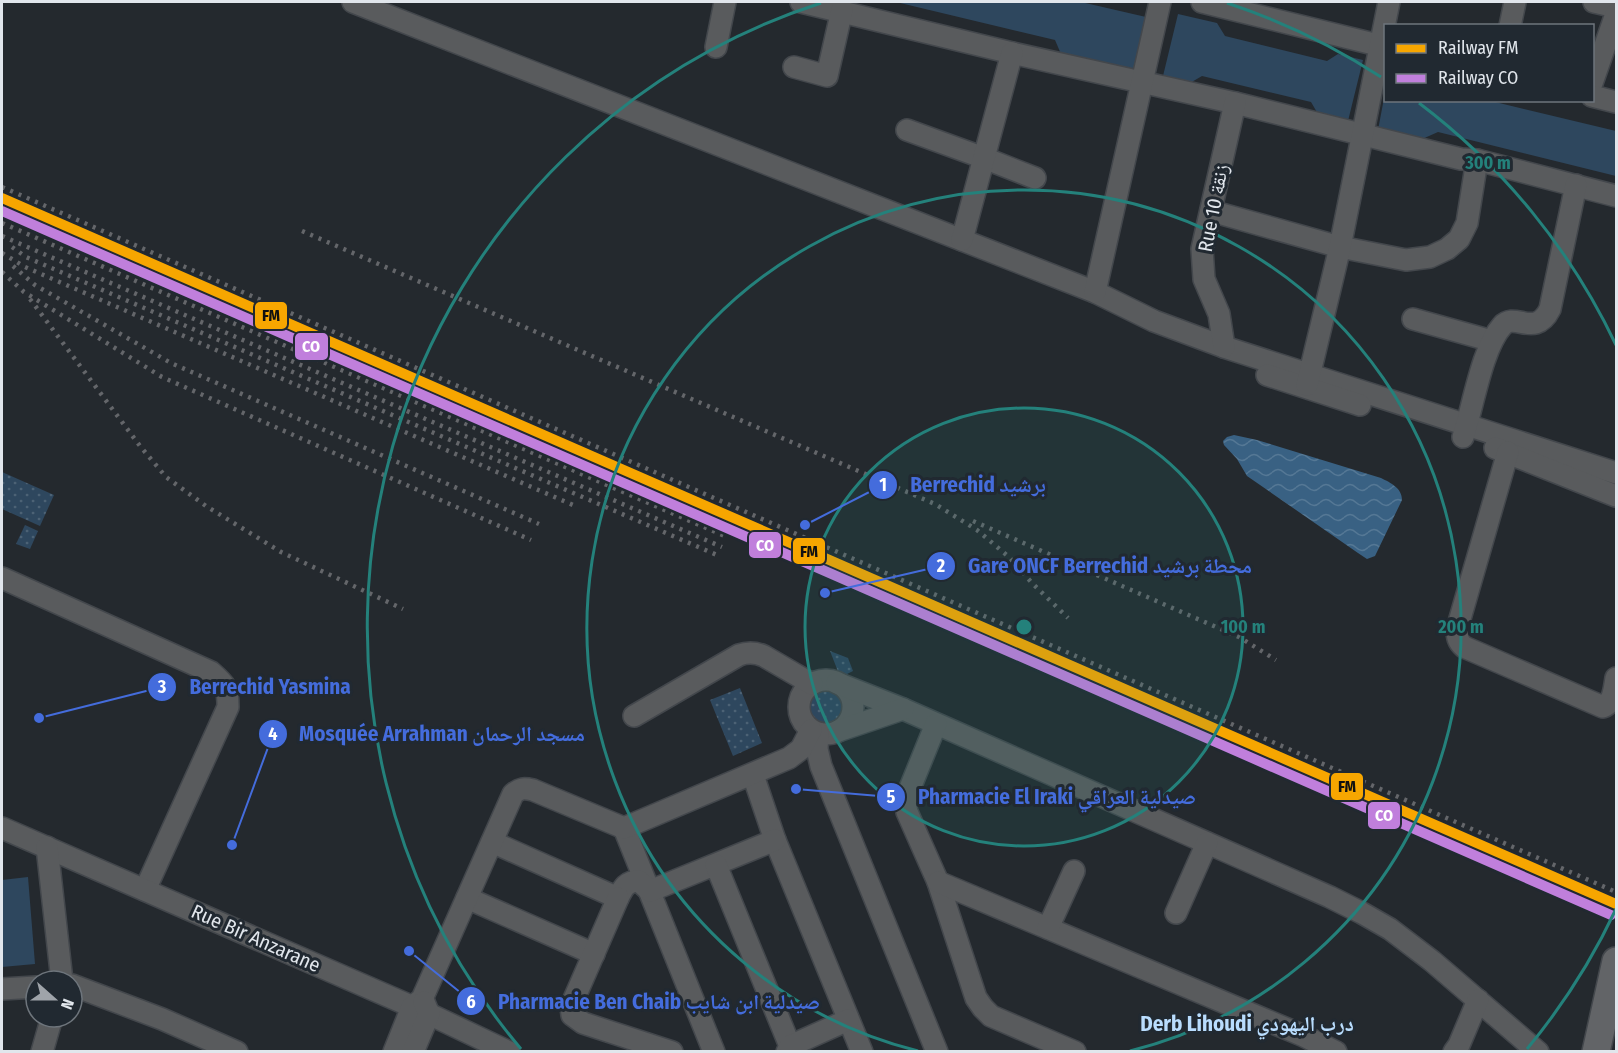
<svg xmlns="http://www.w3.org/2000/svg" width="1618" height="1053" viewBox="0 0 1618 1053" font-family="'Fira Sans Condensed','Noto Naskh Arabic',sans-serif">
	<style>
		.grass { fill: url(#grass-dots) }
		.green { fill: #2e475e }
		.water { fill: url(#water-waves) }
		.lines { fill: none; stroke-linecap: round; stroke-linejoin: round }
		.minor-casing { stroke: #43474c; stroke-width: 24 }
		.major-casing { stroke: #43474c; stroke-width: 30 }
		.minor { stroke: #595b5d; stroke-width: 21 }
		.major { stroke: #626467; stroke-width: 27 }
		.rail { stroke: #64666a; stroke-width: 4.5; stroke-dasharray: 3 6; stroke-linecap: butt }
		.rail-1-casing { stroke: #212931; stroke-width: 15 }
		.rail-2-casing { stroke: #212931; stroke-width: 15 }
		.rail-1 { stroke: #f7a600; stroke-width: 10 }
		.rail-2 { stroke: #c07fdc; stroke-width: 10 }
		.ring { fill: none; stroke: #24817b; stroke-width: 3 }
		.labels { text-anchor: middle; stroke-width: 6; stroke-linejoin: round; paint-order: stroke }
		.street-label { font-size: 20px; fill: #e1e6ec; stroke: #212931 }
		.neighbourhood-label { font-size: 21px; font-weight: bold; fill: #b9ddfe; stroke: #212931 }
		.centre { fill: #24817b; stroke: #212931; stroke-width: 3 }
		.ring-label { font-size: 18px; text-anchor: middle; font-weight: bold; fill: #24817b; stroke: #212931; stroke-width: 6; stroke-linejoin: round; paint-order: stroke }
		.leader { fill: none; stroke: #446cdc; stroke-width: 2 }
		.callout-dot { fill: #446cdc; stroke: #212931; stroke-width: 2 }
		.mark-label { font-size: 18px; text-anchor: middle; font-weight: bold; fill: #fff }
		.callout-label { font-size: 21px; text-anchor: middle; font-weight: bold; fill: #446cdc; stroke: #212931; stroke-width: 6; stroke-linejoin: round; paint-order: stroke }
		.line-badge { stroke: #212931; stroke-width: 2 }
		.badge-label { font-size: 16px; text-anchor: middle; font-weight: bold; fill: #fff }
		.pale-badge-label { font-size: 16px; text-anchor: middle; font-weight: bold; fill: #111 }
	</style>
	<defs>
		<pattern id="grass-dots" width="8" height="8" patternUnits="userSpaceOnUse" patternTransform="scale(1.5)"><rect width="8" height="8" fill="#2e475e"/><path d="M2 2h.1M6 6h.1" fill="none" stroke="#4c6275" stroke-width="1.8" stroke-linecap="round"/></pattern>
		<pattern id="water-waves" width="16" height="10" patternUnits="userSpaceOnUse" patternTransform="scale(1.5)"><rect width="16" height="10" fill="#396183"/><path d="M0 5q4-4 8 0t8 0" fill="none" stroke="#557895"/></pattern>
	</defs>
	<rect width="100%" height="100%" fill="#24292e"/>
	<g class="grass">
		<polygon points="2,472 54,495 40,526 2,509"/>
		<polygon points="25,525 38,531 30,549 16,544"/>
		<polygon points="830,651 848,658 853,671 843,676 839,674"/>
		<polygon points="740,688 762,743 733,756 710,700"/>
		<circle cx="826" cy="707" r="19"/>
	</g>
	<g class="green">
		<polygon points="896,2 1081,2 1146,17 1133,71 1061,54 1055,40"/>
		<polygon points="1178,14 1217,23 1225,36 1327,61 1338,54 1363,60 1348,121 1318,114 1311,102 1202,76 1190,83 1163,76"/>
		<polygon points="1385,93 1386,100 1491,101 1616,131 1616,176 1438,132 1420,140 1378,130"/>
		<polygon points="28,877 35,964 2,967 2,880"/>
	</g>
	<path class="water" d="M1234 435 1257 440 1381 478C1391 483 1402 488 1402 500L1375 556 1367 559 1358 553 1247 476 1237 459 1224 445 1223 441 1227 437Z"/>
	<g class="lines">
		<g class="minor-casing">
			<g id="minor">
				<polyline points="353,2 1095,292 1154,321 1224,347 1616,473"/>
				<polyline points="801,2 1012,53 1235,103 1461,159 1477,160 1616,196"/>
				<polyline points="1202,2 1386,47"/>
				<polyline points="1594,2 1616,7"/>
				<polyline points="1510,26 1515,2"/>
				<polyline points="716,47 725,2"/>
				<polyline points="794,67 827,76 842,10"/>
				<polyline points="1592,83 1616,14"/>
				<polyline points="1592,96 1616,102"/>
				<polyline points="907,130 984,158 1035,178"/>
				<polyline points="1211,211 1340,247 1406,260 1430,257 1447,249 1459,239 1467,223 1477,160"/>
				<polyline points="962,240 1012,53"/>
				<polyline points="1095,292 1160,2"/>
				<polyline points="1413,319 1492,341"/>
				<polyline points="1224,347 1219,314 1204,279 1202,249 1235,103"/>
				<polyline points="1267,375 1360,405"/>
				<polyline points="1307,385 1340,247 1389,2"/>
				<path d="M1463 437C1473 407 1482 348 1502 326 1515 311 1535 339 1550 309L1576 185"/>
				<polyline points="1495,448 1616,496"/>
				<path d="M1508 452 1457 629C1457 637 1458 642 1464 647L1603 707C1614 703 1614 689 1616 678"/>
				<path d="M2 578 211 672C226 685 228 687 228 707L145 890"/>
				<circle cx="826" cy="707" r="27"/>
				<polyline points="837,683 903,709 1330,897 1362,913 1390,929 1432,961 1538,1052"/>
				<path d="M634 716 739 655C748 652 755 652 764 656L812 684"/>
				<polyline points="936,724 908,793 905,803 907,812 938,882 976,998 983,1008 991,1016 1075,1052"/>
				<polyline points="838,731 903,709"/>
				<polyline points="818,733 817,749 821,766 937,1052"/>
				<polyline points="753,775 775,840 862,1052"/>
				<polyline points="2,828 429,1014 509,1052"/>
				<polyline points="624,828 714,1052"/>
				<path d="M492 842 618 898C623 888 626 881 639 881L650 891 775 840"/>
				<polyline points="47,847 62,981"/>
				<polyline points="716,865 790,1046 787,1052"/>
				<polyline points="938,882 1304,1036 1336,1052"/>
				<polyline points="467,898 594,954"/>
				<polyline points="618,898 574,999 571,1007 572,1015 583,1023 672,1052"/>
				<polyline points="1176,913 1207,843"/>
				<polyline points="1048,928 1074,871"/>
				<polyline points="72,985 162,1019 237,1052"/>
				<polyline points="2,989 36,987"/>
				<polyline points="790,1046 848,1020"/>
				<polyline points="42,1052 52,1017"/>
				<path d="M394 1052 412 1007 422 999 513 794C520 788 524 788 533 790L624 828 789 758 801 749 811 730"/>
				<polyline points="413,1052 429,1014 424,1002"/>
				<polyline points="1454,1052 1459,1045 1478,1000"/>
			</g>
		</g>
		<g class="major-casing">
			<polyline id="major" points="1596,1052 1616,961"/>
		</g>
		<use href="#minor" class="minor"/>
		<use href="#major" class="major"/>
		<g class="rail">
			<polyline points="2,187 1616,892"/>
			<polyline points="2,210 634,487"/>
			<polyline points="2,223 727,537"/>
			<polyline points="302,231 935,504 977,530 1009,557 1032,583 1068,618"/>
			<polyline points="2,236 722,547"/>
			<polyline points="12,247 26,257 717,555"/>
			<polyline points="2,253 25,267 573,505"/>
			<polyline points="13,266 35,285 171,363 539,524"/>
			<polyline points="2,272 24,292 162,377 531,540"/>
			<polyline points="30,299 140,446 166,477 206,506 281,552 403,609"/>
			<polyline points="973,521 1239,637 1276,660"/>
		</g>
		<g class="rail-1-casing">
			<polyline id="rail-1" points="2,198 1616,904"/>
		</g>
		<g class="rail-2-casing">
			<polyline id="rail-2" points="2,211 1611,915"/>
		</g>
		<use href="#rail-1" class="rail-1"/>
		<use href="#rail-2" class="rail-2"/>
	</g>
	<circle cx="1024" cy="627" r="219" fill="#24817b" fill-opacity=".12"/>
	<g class="ring">
		<circle cx="1024" cy="627" r="219"/>
		<path d="M918 1051A437 437 0 1 1 1130 1051"/>
		<path d="M1616 909A656 656 0 0 1 1527 1049M521 1049A656 656 0 0 1 821 3M1227 3A656 656 0 0 1 1381 77M1419 103A656 656 0 0 1 1616 345"/>
	</g>
	<g class="labels">
		<g class="street-label">
			<text transform="translate(1213 208) rotate(-79)" y="7">Rue 10 زنقة</text>
			<text transform="translate(256 938) rotate(24)" y="7">Rue Bir Anzarane</text>
		</g>
		<g class="neighbourhood-label">
			<text x="1247" y="1031">Derb Lihoudi درب اليهودي</text>
		</g>
	</g>
	<circle cx="1024" cy="627" r="9" class="centre"/>
	<g class="ring-label">
		<text x="1488" y="169">300 m</text>
		<text x="1243" y="633">100 m</text>
		<text x="1461" y="633">200 m</text>
	</g>
	<path class="leader" d="M805 525L883 485M825 593L941 566M39 718L162 687M232 845L273 734M796 789L891 797M409 951L471 1001"/>
	<g class="callout-dot">
		<circle cx="805" cy="525" r="6"/>
		<circle cx="825" cy="593" r="6"/>
		<circle cx="39" cy="718" r="6"/>
		<circle cx="232" cy="845" r="6"/>
		<circle cx="796" cy="789" r="6"/>
		<circle cx="409" cy="951" r="6"/>
		<circle cx="883" cy="485" r="15"/>
		<circle cx="941" cy="566" r="15"/>
		<circle cx="162" cy="687" r="15"/>
		<circle cx="273" cy="734" r="15"/>
		<circle cx="891" cy="797" r="15"/>
		<circle cx="471" cy="1001" r="15"/>
	</g>
	<g class="mark-label">
		<text x="883" y="491">1</text>
		<text x="941" y="572">2</text>
		<text x="162" y="693">3</text>
		<text x="273" y="740">4</text>
		<text x="891" y="803">5</text>
		<text x="471" y="1008">6</text>
	</g>
	<g class="callout-label">
		<text x="978" y="492">Berrechid برشيد</text>
		<text x="1110" y="573">Gare ONCF Berrechid محطة برشيد</text>
		<text x="270" y="694">Berrechid Yasmina</text>
		<text x="442" y="741">Mosquée Arrahman مسجد الرحمان</text>
		<text x="1057" y="804">Pharmacie El Iraki صيدلية العراقي</text>
		<text x="659" y="1009">Pharmacie Ben Chaib صيدلية ابن شايب</text>
	</g>
	<g class="line-badge">
		<rect x="254" y="301" width="34" height="29" rx="6" fill="#f7a600"/>
		<rect x="294" y="332" width="35" height="29" rx="6" fill="#c07fdc"/>
		<rect x="748" y="531" width="34" height="28" rx="6" fill="#c07fdc"/>
		<rect x="792" y="537" width="34" height="28" rx="6" fill="#f7a600"/>
		<rect x="1330" y="772" width="34" height="29" rx="6" fill="#f7a600"/>
		<rect x="1367" y="801" width="34" height="29" rx="6" fill="#c07fdc"/>
	</g>
	<g class="badge-label">
		<text x="311" y="352">CO</text>
		<text x="765" y="551">CO</text>
		<text x="1384" y="821">CO</text>
	</g>
	<g class="pale-badge-label">
		<text x="271" y="321">FM</text>
		<text x="809" y="557">FM</text>
		<text x="1347" y="792">FM</text>
	</g>
	<rect width="1618" height="1053" fill="none" stroke="#e1e6ec" stroke-width="6"/>
	<rect x="1384" y="24" width="210" height="78" fill="#212931" stroke="#6e757c" stroke-width="1.5"/>
	<rect x="1396" y="44" width="30" height="9" fill="#f7a600" stroke="#6e757c" stroke-width="1.5"/>
	<text x="1438" y="54" font-size="18" fill="#e1e6ec">Railway FM</text>
	<rect x="1396" y="74" width="30" height="9" fill="#c07fdc" stroke="#6e757c" stroke-width="1.5"/>
	<text x="1438" y="84" font-size="18" fill="#e1e6ec">Railway CO</text>
	<g transform="translate(54 999) rotate(111)"><circle r="28" fill="#212931" stroke="#6e757c" stroke-width="1.5"/>
	<path d="M0-4.5L10 22L0 15L-10 22Z" fill="#9fa4aa"/>
	<text y="-9" font-size="16" font-weight="bold" text-anchor="middle" fill="#e1e6ec">N</text>
	</g>
</svg>
